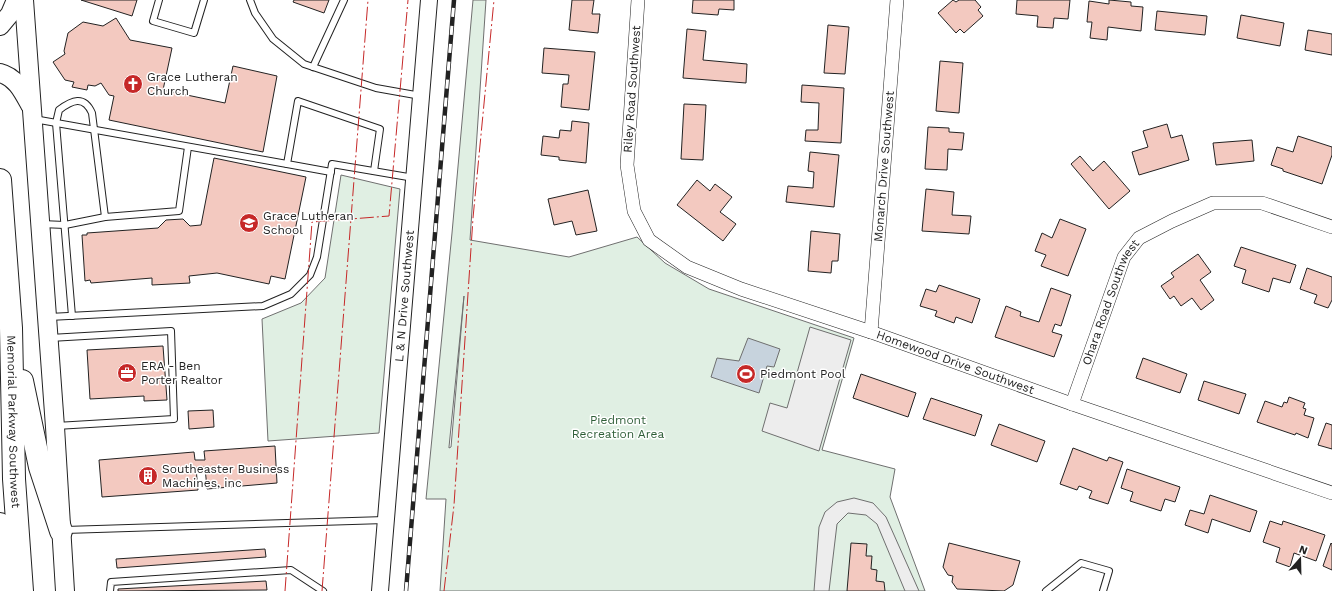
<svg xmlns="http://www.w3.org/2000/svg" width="1332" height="591" viewBox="0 0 1332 591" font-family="'Work Sans',sans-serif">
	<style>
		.green { fill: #e0efe3; stroke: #6f6f6f; fill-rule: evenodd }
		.parking { fill: #ededed; stroke: #6f6f6f }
		.water { fill: #c7d3dd; stroke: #6f6f6f }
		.building { fill: #f3c9c0; stroke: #222 }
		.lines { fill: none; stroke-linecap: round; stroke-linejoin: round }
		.service-casing { stroke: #222; stroke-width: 8 }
		.minor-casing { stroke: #222; stroke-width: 14 }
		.tertiary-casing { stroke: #222; stroke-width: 18 }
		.secondary-casing { stroke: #222; stroke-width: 20 }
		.motorway-casing { stroke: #222; stroke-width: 24 }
		.service { stroke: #fff; stroke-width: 6 }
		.minor { stroke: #fff; stroke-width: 13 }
		.tertiary { stroke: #fff; stroke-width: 16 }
		.secondary { stroke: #fff; stroke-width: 18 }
		.motorway { stroke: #fff; stroke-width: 22 }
		.rail-casing { stroke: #222; stroke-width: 4.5 }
		.rail { stroke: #fff; stroke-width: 3; stroke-dasharray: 9; stroke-linecap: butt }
		.power { stroke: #c62828; stroke-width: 1; stroke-dasharray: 14 3 2 3; stroke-linecap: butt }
		.labels { text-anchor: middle; stroke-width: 3; stroke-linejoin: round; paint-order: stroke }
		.poi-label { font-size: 12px; fill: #222; stroke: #fff; text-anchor: start }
		.street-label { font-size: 12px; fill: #222; stroke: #fff }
		.park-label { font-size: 12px; fill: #2f5e38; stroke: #fff }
	</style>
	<rect width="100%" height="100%" fill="#fff"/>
	<g class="green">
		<path d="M473 0H486L470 240 569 257 637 237 665 263 709 289 854 338 822 450 895 469 890 497 925 591H440L446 499H426L452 233ZM464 296 451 447 449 448V447Z"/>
		<polygon points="341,175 400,189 379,433 268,441 262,319 301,303 325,278"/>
	</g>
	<g class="parking">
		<polygon points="810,327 851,340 819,451 762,431 770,403 787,408"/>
		<polygon points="854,498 873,503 886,517 919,591 905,591 877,524 866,515 848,513 837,524 829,591 814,591 819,527 825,512 837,502"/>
	</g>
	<polygon class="water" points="748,338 780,349 774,367 767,366 759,393 711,377 717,358 739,361"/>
	<g class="building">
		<polygon points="81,0 137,0 132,16"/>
		<polygon points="294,0 329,0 324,13 293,2"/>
		<polygon points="572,0 594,0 592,14 600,14 598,33 569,30"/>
		<polygon points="693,0 734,0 734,10 719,9 718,15 692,13"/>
		<polygon points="953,0 956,2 959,0 975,0 981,7 978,10 983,16 964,33 960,29 956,33 938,13"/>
		<polygon points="1017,0 1070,0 1068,19 1054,18 1053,28 1037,27 1038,16 1016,14"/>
		<polygon points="1109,0 1131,2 1131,6 1143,7 1141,31 1108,27 1107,40 1090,38 1092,22 1087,22 1089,1 1109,4"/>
		<polygon points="1157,11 1207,16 1205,35 1155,30"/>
		<polygon points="1241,15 1284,23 1280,46 1237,38"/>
		<polygon points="116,18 130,40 172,48 163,90 225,103 233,66 277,76 263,152 109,120 114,96 109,95 101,83 95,86 88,85 87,90 72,87 74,82 65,80 53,62 65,54 64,51 68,33 83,22 103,26"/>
		<polygon points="828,25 849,27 845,74 824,73"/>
		<polygon points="687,29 706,31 703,60 747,64 746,83 683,78"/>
		<polygon points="1308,30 1332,34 1332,55 1305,50"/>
		<polygon points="544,48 595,52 589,110 561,107 563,84 568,84 569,75 542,73"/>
		<polygon points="940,61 963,63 959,113 936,111"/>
		<polygon points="802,85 844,88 841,143 805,141 806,130 818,130 819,103 801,102"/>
		<polygon points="684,104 706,105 703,160 681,159"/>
		<polygon points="572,121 589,123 586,163 559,160 559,157 541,155 543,136 559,138 560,130 571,131"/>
		<polygon points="1167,124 1171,138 1182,135 1189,160 1139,175 1132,152 1148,147 1143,131"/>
		<polygon points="928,127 949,128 949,132 964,133 962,150 948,149 947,170 925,169"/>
		<polygon points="1298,136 1332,147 1332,155 1322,184 1283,171 1283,169 1271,165 1277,147 1293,152"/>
		<polygon points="1252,140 1254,161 1216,165 1213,143"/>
		<polygon points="810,152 839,155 834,207 786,202 788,186 813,188 814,172 808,171"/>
		<polygon points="1080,156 1093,171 1104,161 1130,191 1109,209 1071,164"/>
		<polygon points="214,158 306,177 285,279 271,276 269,284 217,273 189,276 190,283 152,285 152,278 91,283 90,280 85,281 82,235 87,235 87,233 158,228 166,220 183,219 190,226 201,225"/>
		<polygon points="697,180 710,191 715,184 732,197 720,212 736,224 723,241 677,205"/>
		<polygon points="926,189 954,192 952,215 971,216 969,234 922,231"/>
		<polygon points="588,190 597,231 576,235 572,221 554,225 548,199"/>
		<polygon points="1060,219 1086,229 1068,276 1041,266 1046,255 1035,251 1042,233 1052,238"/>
		<polygon points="811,231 840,234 838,261 832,261 831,273 808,271"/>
		<polygon points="1241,247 1296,265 1290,283 1273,278 1269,292 1242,283 1246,270 1234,266"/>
		<polygon points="1198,254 1211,272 1200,280 1214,300 1201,310 1192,298 1181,306 1174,296 1170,299 1161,286 1174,277 1171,273"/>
		<polygon points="1307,268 1332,277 1332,300 1328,308 1314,303 1317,295 1300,289"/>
		<polygon points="939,285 980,299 972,323 956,317 954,323 935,316 937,311 920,306 926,289 936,292"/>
		<polygon points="1051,288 1071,295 1061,326 1055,324 1052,332 1062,335 1054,357 995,337 1006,306 1021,312 1020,316 1039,322"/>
		<polygon points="163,346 167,400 144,401 144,396 90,399 87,350"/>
		<polygon points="1143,358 1187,374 1180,393 1136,378"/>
		<polygon points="861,374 916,393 908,417 853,398"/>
		<polygon points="1204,381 1246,394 1239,414 1198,400"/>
		<polygon points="1289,397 1305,403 1303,408 1306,409 1304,415 1314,418 1308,438 1296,433 1295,435 1257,422 1265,401 1282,407 1284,402 1287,403"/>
		<polygon points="931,398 982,415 975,436 923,419"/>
		<polygon points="213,410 214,427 189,429 188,411"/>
		<polygon points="1326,423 1332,425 1332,449 1318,445"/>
		<polygon points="999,424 1045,441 1037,462 991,445"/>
		<polygon points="275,446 277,483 207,489 205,467 196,468 198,490 102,497 99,460 194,452 195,460 205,460 204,451"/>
		<polygon points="1073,448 1107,461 1109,457 1123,462 1108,504 1089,498 1092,491 1079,486 1077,490 1060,484"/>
		<polygon points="1127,469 1180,487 1175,502 1165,499 1161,511 1130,501 1133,492 1121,488"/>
		<polygon points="1210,495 1257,511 1250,532 1212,519 1208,533 1185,525 1190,510 1204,514"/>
		<polygon points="1270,521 1282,525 1283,521 1325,535 1316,561 1294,553 1290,567 1276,562 1280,548 1263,542"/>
		<polygon points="851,543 867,544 866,556 872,556 871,569 877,570 876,581 884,582 885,591 847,591"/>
		<polygon points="949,543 1020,561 1013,585 1004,591 957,589 952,582 953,576 948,575 943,567"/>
		<polygon points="1331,543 1332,544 1332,570 1323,566"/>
		<polygon points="265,549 266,557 117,568 116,559"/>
		<polygon points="266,581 267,590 118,591 118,589"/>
	</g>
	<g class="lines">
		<g class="service-casing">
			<g id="service">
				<polyline points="159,0 153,21 194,33 204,0"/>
				<polyline points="250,0 255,13 273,39 304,64 376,88 421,96"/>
				<polyline points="313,67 344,0"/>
				<polyline points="34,119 287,164"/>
				<polyline points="331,172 287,164 298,101 380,129 374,171"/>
				<polyline points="41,224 65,225 105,217"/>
				<path d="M72 316 56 123 59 110C72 100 84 95 92 113L105 217 179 211 188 147"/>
				<polyline points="49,317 263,306 291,294 310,275 317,257 332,164 414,178"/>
				<polyline points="50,338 171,331 174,419 56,426"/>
				<polyline points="65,530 385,520"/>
				<polyline points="110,591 111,582 291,570 323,591"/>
				<polyline points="1046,591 1081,563 1109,571 1103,591"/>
			</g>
		</g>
		<g class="minor-casing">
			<g id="minor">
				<path id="s1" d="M638 0 627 165 634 211 649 240 687 267 741 289 871 332 1072 404 1332 493"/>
				<path id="s2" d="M871 332 897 0"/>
				<path id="s3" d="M1072 404 1124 257 1139 238 1172 221 1213 203H1262L1332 227"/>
			</g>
		</g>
		<g class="tertiary-casing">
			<g id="tertiary">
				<path id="s4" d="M380 591 429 0"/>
			</g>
		</g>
		<g class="secondary-casing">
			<g id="secondary">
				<polyline points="24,0 55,427 65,591"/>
				<polyline points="0,26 10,14 16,0"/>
				<path d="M0 73C16 77 23 92 30 105"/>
			</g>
		</g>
		<g class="motorway-casing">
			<g id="motorway">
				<path id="s5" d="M0 180 11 328 14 479 22 591"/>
				<polyline points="22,381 40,467 61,531"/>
				<polyline points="0,524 4,591"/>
			</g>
		</g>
		<use href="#service" class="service"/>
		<use href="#minor" class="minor"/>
		<use href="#tertiary" class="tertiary"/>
		<use href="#secondary" class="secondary"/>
		<use href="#motorway" class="motorway"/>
		<g class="rail-casing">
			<polyline id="rail" points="406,591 454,0"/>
		</g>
		<use href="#rail" class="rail"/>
		<g class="power">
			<polyline points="285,591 312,222 389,216 408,0"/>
			<polyline points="322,591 368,0"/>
			<polyline points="444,591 454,505 473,218 494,0"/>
		</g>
	</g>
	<defs>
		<g id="church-disc" transform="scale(1)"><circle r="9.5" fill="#c62828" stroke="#fff"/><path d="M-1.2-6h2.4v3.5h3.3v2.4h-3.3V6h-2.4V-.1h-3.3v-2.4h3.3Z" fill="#fff"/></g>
		<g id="school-disc" transform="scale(1)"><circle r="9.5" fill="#c62828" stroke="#fff"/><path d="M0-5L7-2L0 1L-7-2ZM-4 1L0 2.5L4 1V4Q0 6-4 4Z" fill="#fff"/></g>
		<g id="office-disc" transform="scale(1)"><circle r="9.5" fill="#c62828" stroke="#fff"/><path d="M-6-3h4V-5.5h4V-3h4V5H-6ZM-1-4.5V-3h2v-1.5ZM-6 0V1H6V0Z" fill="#fff"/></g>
		<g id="stadium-disc" transform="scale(1)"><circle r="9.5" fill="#c62828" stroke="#fff"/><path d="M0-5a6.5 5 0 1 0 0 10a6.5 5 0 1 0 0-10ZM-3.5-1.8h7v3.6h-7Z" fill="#fff"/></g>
		<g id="building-disc" transform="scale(1)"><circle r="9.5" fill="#c62828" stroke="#fff"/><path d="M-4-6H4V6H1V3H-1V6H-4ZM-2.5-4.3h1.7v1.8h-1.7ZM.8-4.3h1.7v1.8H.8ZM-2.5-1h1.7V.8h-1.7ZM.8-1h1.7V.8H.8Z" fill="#fff"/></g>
	</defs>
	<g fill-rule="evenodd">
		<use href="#church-disc" x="133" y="84"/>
		<use href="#school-disc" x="249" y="223"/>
		<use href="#office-disc" x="127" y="373"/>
		<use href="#stadium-disc" x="746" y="374"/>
		<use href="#building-disc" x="148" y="476"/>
	</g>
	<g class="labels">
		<g class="poi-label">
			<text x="147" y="81">Grace Lutheran<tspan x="147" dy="14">Church</tspan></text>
			<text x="263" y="220">Grace Lutheran<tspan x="263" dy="14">School</tspan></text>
			<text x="141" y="370">ERA - Ben<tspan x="141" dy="14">Porter Realtor</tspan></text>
			<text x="760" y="378">Piedmont Pool</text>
			<text x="162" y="473">Southeaster Business<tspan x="162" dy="14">Machines, inc</tspan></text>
		</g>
		<g class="street-label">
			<text transform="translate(632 89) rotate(-86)" y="4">Riley Road Southwest</text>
			<text dy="4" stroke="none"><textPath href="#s2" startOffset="166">Monarch Drive Southwest</textPath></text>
			<text dy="4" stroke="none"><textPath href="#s4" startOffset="296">L &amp; N Drive Southwest</textPath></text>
			<text dy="4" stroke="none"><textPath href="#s3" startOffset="109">Ohara Road Southwest</textPath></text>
			<text dy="4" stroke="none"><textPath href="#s1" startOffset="576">Homewood Drive Southwest</textPath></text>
			<text dy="4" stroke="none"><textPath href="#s5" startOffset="242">Memorial Parkway Southwest</textPath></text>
		</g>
		<g class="park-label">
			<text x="618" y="424">Piedmont<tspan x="618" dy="14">Recreation Area</tspan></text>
		</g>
	</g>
	<g transform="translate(1300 559) rotate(20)" stroke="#ffffff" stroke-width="3" paint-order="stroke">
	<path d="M0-3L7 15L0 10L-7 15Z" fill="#222222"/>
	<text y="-6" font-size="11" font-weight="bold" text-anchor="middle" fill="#222222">N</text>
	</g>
</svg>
